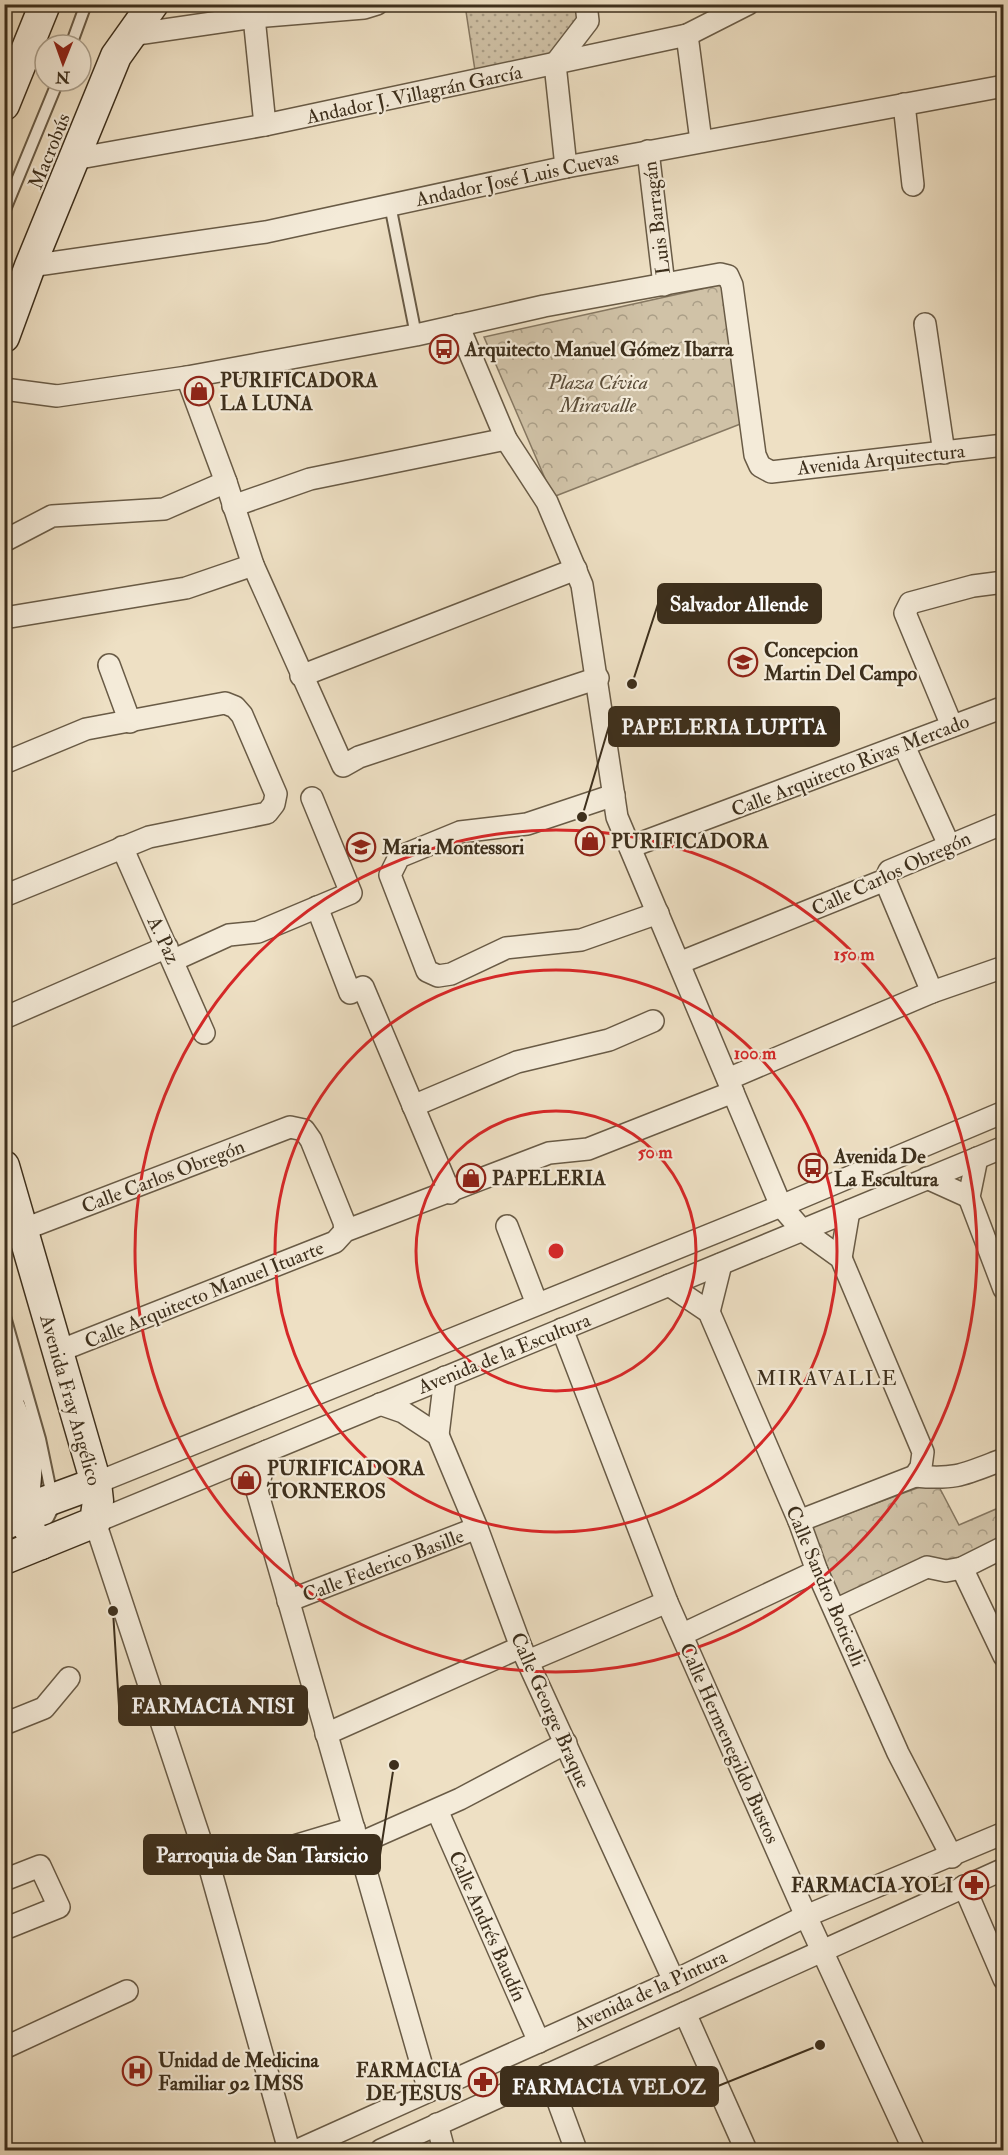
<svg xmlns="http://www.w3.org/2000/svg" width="1008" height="2155" viewBox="0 0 1008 2155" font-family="'IM FELL Double Pica',serif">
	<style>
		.grass { fill: url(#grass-dots); stroke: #867862; stroke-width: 1.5 }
		.forest { fill: url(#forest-crowns); stroke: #867862; stroke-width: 1.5 }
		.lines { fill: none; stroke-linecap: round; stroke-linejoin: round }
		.lane-casing { stroke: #695b46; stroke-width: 14 }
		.street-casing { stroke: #695b46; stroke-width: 24 }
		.secondary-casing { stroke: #3d2f1c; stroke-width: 33 }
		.lane { stroke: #f4ebd9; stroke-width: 10 }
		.street { stroke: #f4ebd9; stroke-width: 21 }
		.secondary { stroke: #f4ebd9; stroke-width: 30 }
		.ring { fill: none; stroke: #d62828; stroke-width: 3 }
		.labels { text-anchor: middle; stroke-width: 4.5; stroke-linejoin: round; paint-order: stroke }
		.street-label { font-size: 20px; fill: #3d2f1c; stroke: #f4ebd9 }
		.poi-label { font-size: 20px; font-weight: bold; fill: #3d2f1c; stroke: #f4ebd9; text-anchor: start }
		.park-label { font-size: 20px; font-style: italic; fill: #5a4c38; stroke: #f4ebd9 }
		.neighbourhood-label { font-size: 21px; letter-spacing: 1.5px; fill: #3d2f1c; stroke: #f4ebd9 }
		.centre { fill: #d62828; stroke: #f4ebd9; stroke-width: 3 }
		.ring-label { font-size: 18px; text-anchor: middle; font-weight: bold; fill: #d62828; stroke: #f4ebd9; stroke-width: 4.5; stroke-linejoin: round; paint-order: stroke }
		.leader { fill: none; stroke: #3d2f1c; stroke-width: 2 }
		.callout-dot { fill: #3d2f1c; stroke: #f4ebd9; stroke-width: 2 }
		.callout { fill: #3d2f1c; stroke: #3d2f1c; stroke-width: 2 }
		.callout-label { font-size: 21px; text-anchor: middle; font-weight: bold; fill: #fff }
	</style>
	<defs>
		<pattern id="grass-dots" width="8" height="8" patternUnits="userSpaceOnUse" patternTransform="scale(1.5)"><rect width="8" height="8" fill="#d0c2a7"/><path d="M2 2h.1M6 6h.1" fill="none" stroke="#aa9e87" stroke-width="1.8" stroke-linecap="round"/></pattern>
		<pattern id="forest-crowns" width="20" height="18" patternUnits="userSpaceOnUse" patternTransform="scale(1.5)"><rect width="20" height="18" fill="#d0c2a7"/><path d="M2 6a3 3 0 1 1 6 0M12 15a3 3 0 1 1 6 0" fill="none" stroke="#aa9e87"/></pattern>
	</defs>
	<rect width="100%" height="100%" fill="#eee0c4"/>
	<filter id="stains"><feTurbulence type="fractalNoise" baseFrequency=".00333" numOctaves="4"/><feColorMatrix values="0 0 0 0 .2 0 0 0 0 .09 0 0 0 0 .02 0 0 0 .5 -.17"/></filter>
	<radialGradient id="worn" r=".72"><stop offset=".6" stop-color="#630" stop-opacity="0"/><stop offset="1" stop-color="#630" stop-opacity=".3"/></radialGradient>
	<polygon class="grass" points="465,5 582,5 584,19 554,59 476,77"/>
	<g class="forest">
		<polygon points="724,284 743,423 553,497 484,337"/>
		<polygon points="936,1481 959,1525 1003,1506 1003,1541 947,1567 835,1603 804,1530"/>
	</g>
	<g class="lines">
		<g class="lane-casing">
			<g id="lane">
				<polyline points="71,45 86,4"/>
				<polyline points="390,205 416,335"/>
				<polyline points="4,212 58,81"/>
				<polyline points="4,1313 40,1439 54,1506 48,1518 4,1535"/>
				<polyline points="4,1343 20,1397"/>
			</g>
		</g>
		<g class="street-casing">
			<g id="street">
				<polyline points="254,17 265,125"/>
				<polyline points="130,35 254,17 364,8 377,4"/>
				<polyline points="687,35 701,141"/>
				<polyline points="904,104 913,185"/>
				<polyline points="648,151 664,285"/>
				<polyline points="74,159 265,125 687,35 748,4"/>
				<polyline points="566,167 555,64 588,21 586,4"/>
				<polyline points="30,266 266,232 566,167 1004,86"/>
				<polyline points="925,324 944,453"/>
				<polyline points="458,325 506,439 547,502 582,585 617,817 781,1206 802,1230 841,1258 923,1452 921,1467 915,1476 799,1521"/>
				<polyline points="187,377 226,482 253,565 343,766 359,757 598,678"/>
				<polyline points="4,389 57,396 187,377 416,335 544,306 720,274 728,276 732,285 755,455 760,466 771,472 1004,445"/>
				<polyline points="233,506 310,479 506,439"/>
				<polyline points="4,541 52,516 164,509 226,482"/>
				<polyline points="4,618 186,588 253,565"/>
				<polyline points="109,665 130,722"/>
				<polyline points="301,676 576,569"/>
				<polyline points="952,726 905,613 910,603 973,586 1004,582"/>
				<polyline points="904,746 949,845"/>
				<polyline points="4,763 86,729 225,703 235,707 242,715 276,794 274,804 267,813 149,837 4,896"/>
				<polyline points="614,795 527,824 460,832 399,857 390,875 427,971 438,976 451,974 506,948 581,940 658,913"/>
				<polyline points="122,847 204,1033"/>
				<polyline points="630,847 1004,707"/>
				<polyline points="885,880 932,992"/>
				<polyline points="317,907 350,993 363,987 450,1193"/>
				<polyline points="174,960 229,935 258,932 351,893 312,798"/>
				<polyline points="679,963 885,880 889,871 1004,823"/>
				<polyline points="4,1018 167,947"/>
				<polyline points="728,1079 932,992 1004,967"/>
				<polyline points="413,1106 517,1062 609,1040 653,1021"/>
				<polyline points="977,1158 969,1197 1004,1289"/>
				<polyline points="927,1178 969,1197"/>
				<polyline points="507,1226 537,1304"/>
				<polyline points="22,1230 290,1127 304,1130 311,1140 344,1222 345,1231"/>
				<polyline points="841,1258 849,1211"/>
				<polyline points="669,1285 709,1312 799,1521 817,1571 898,1753 952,1857"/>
				<polyline points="709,1312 721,1264"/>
				<polyline points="562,1329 667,1602 806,1916 914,2150"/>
				<polyline points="59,1351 335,1242 345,1231 549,1153 588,1149 733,1092"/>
				<polyline points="380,1404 403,1412 438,1435 477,1528 521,1647 674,1981"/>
				<polyline points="438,1435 445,1377"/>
				<polyline points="267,1451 257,1491 429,2091"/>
				<path d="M915 1476C957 1480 965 1474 1004 1459"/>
				<polyline points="96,1483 781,1206 1004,1112"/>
				<polyline points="962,1568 1004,1656"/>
				<polyline points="288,1601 477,1528"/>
				<polyline points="835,1610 927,1567 946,1571 962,1568 1004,1547"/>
				<polyline points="683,1634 817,1571"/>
				<polyline points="528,1661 667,1602"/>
				<polyline points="4,1724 44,1708 69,1678"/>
				<polyline points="326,1734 521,1647"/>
				<polyline points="437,1810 539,2042"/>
				<polyline points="358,1844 460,1799 566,1743"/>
				<polyline points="241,1862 354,1828"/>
				<polyline points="4,1880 40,1866 59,1907 4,1929"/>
				<polyline points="964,1886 1004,1979"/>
				<polyline points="685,2013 746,2150"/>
				<polyline points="4,2048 127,1991"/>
				<polyline points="548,2074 576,2150"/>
				<polyline points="437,2124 444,2150"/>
				<polyline points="289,2150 211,1872 95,1522 1004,1147"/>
				<polyline points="298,2150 674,1981 806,1916 1004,1833"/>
				<polyline points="381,2150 1004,1869"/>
			</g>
		</g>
		<g class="secondary-casing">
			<g id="secondary">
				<polyline points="4,105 45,4"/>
				<polyline points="4,337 30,266 116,56 153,4"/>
				<polyline points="4,1166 96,1483 98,1501 95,1522 4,1559"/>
				<path d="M4 1393C11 1412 23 1435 26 1456 30 1488 11 1518 41 1544"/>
				<polyline points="6,1516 96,1483"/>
			</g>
		</g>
		<use href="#lane" class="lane"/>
		<use href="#street" class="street"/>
		<use href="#secondary" class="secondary"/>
	</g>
	<g class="ring">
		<circle cx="556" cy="1251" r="140"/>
		<circle cx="556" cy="1251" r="281"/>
		<circle cx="556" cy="1251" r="421"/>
	</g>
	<defs>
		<g id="bus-ring" transform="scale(1.5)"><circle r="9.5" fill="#f4ebd9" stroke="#8f2418" stroke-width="1.5"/><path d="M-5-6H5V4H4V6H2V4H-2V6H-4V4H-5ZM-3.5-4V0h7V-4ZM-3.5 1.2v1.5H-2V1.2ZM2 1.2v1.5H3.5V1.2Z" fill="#8f2418"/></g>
		<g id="shop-ring" transform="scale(1.5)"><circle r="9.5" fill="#f4ebd9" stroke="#8f2418" stroke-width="1.5"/><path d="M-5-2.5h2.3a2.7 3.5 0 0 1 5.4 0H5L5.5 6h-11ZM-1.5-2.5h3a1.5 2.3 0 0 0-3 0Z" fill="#8f2418"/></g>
		<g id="school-ring" transform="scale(1.5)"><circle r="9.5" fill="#f4ebd9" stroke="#8f2418" stroke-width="1.5"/><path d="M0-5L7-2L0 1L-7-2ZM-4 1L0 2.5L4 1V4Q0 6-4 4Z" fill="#8f2418"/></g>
		<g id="pharmacy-ring" transform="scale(1.5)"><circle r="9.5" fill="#f4ebd9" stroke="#8f2418" stroke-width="1.5"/><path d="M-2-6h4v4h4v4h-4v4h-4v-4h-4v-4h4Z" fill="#8f2418"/></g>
		<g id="hospital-ring" transform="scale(1.5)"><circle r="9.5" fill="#f4ebd9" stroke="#8f2418" stroke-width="1.5"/><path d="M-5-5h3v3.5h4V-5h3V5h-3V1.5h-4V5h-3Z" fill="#8f2418"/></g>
	</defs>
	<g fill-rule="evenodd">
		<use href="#bus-ring" x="444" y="349"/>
		<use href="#shop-ring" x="199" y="391"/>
		<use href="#school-ring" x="743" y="662"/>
		<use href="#shop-ring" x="590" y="841"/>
		<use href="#school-ring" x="361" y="847"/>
		<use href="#bus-ring" x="813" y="1168"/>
		<use href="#shop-ring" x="471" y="1178"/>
		<use href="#shop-ring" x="246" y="1480"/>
		<use href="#pharmacy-ring" x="974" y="1885"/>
		<use href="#hospital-ring" x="137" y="2071"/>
		<use href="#pharmacy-ring" x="483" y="2082"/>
	</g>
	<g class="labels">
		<g class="street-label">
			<text transform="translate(414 94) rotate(-12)" y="7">Andador J. Villagrán García</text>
			<text transform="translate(49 151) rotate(-68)" y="7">Macrobús</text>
			<text transform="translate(517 178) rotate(-12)" y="7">Andador José Luis Cuevas</text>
			<text transform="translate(656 218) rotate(-97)" y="7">Luis Barragán</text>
			<text transform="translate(881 459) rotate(-6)" y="7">Avenida Arquitectura</text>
			<text transform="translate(850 765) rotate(-21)" y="7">Calle Arquitecto Rivas Mercado</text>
			<text transform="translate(891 873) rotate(-25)" y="7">Calle Carlos Obregón</text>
			<text transform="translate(164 940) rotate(65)" y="7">A. Paz</text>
			<text transform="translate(163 1176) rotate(-21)" y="7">Calle Carlos Obregón</text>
			<text transform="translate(204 1294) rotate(-22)" y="7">Calle Arquitecto Manuel Ituarte</text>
			<text transform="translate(504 1353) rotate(-22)" y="7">Avenida de la Escultura</text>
			<text transform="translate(71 1400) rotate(74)" y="7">Avenida Fray Angélico</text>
			<text transform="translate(383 1565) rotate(-21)" y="7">Calle Federico Basille</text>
			<text transform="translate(826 1586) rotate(67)" y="7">Calle Sandro Boticelli</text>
			<text transform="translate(551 1710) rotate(66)" y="7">Calle George Braque</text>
			<text transform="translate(730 1743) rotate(66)" y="7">Calle Hermenegildo Bustos</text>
			<text transform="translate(488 1926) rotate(66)" y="7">Calle Andrés Baudín</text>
			<text transform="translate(650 1990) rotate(-25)" y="7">Avenida de la Pintura</text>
		</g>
		<g class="poi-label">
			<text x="465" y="356">Arquitecto Manuel Gómez Ibarra</text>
			<text x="220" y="387">PURIFICADORA<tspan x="220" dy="23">LA LUNA</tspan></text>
			<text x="764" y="657">Concepcion<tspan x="764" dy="23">Martin Del Campo</tspan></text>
			<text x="611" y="848">PURIFICADORA</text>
			<text x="382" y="854">Maria Montessori</text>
			<text x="834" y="1163">Avenida De<tspan x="834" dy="23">La Escultura</tspan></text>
			<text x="492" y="1185">PAPELERIA</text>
			<text x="267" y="1475">PURIFICADORA<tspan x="267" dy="23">TORNEROS</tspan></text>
			<text x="953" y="1892" text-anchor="end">FARMACIA YOLI</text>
			<text x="158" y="2067">Unidad de Medicina<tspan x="158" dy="23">Familiar 92 IMSS</tspan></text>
			<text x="462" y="2077" text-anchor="end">FARMACIA<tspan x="462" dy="23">DE JESUS</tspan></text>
		</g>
		<g class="park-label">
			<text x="598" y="389">Plaza Cívica<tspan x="598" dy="23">Miravalle</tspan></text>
		</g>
		<g class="neighbourhood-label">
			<text x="827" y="1385">MIRAVALLE</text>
		</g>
	</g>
	<circle cx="556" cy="1251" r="9" class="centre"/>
	<g class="ring-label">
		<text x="854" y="960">150 m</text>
		<text x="755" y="1059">100 m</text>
		<text x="655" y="1158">50 m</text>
	</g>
	<path class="leader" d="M632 684L658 604M582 817L609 726M113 1611L119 1706M394 1765L380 1855M820 2045L718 2086"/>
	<g class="callout-dot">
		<circle cx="632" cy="684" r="6"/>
		<circle cx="582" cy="817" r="6"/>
		<circle cx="113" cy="1611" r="6"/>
		<circle cx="394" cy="1765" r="6"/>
		<circle cx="820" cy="2045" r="6"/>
	</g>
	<g class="callout">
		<rect x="658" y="584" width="163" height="39" rx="6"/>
		<rect x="609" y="707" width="230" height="39" rx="6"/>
		<rect x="119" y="1686" width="188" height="39" rx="6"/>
		<rect x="144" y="1835" width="236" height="39" rx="6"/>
		<rect x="501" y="2067" width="217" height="39" rx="6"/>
	</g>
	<g class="callout-label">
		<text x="739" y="611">Salvador Allende</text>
		<text x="724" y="734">PAPELERIA LUPITA</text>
		<text x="213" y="1713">FARMACIA NISI</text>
		<text x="262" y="1862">Parroquia de San Tarsicio</text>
		<text x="609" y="2094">FARMACIA VELOZ</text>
	</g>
	<rect width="1008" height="2155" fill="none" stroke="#eee0c4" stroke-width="24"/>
	<rect x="6" y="6" width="996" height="2143" fill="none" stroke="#3d2f1c" stroke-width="3"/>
	<rect x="12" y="12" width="984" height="2131" fill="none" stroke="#3d2f1c" stroke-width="1.5"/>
	<g transform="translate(63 63) rotate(181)"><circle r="28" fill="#f4ebd9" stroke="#aba08d" stroke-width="1.5"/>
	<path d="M0-4.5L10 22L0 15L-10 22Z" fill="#8f2418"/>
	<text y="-9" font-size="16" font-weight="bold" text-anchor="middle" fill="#3d2f1c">N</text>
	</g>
	<rect width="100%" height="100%" filter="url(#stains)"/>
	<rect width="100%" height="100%" fill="url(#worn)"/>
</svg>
